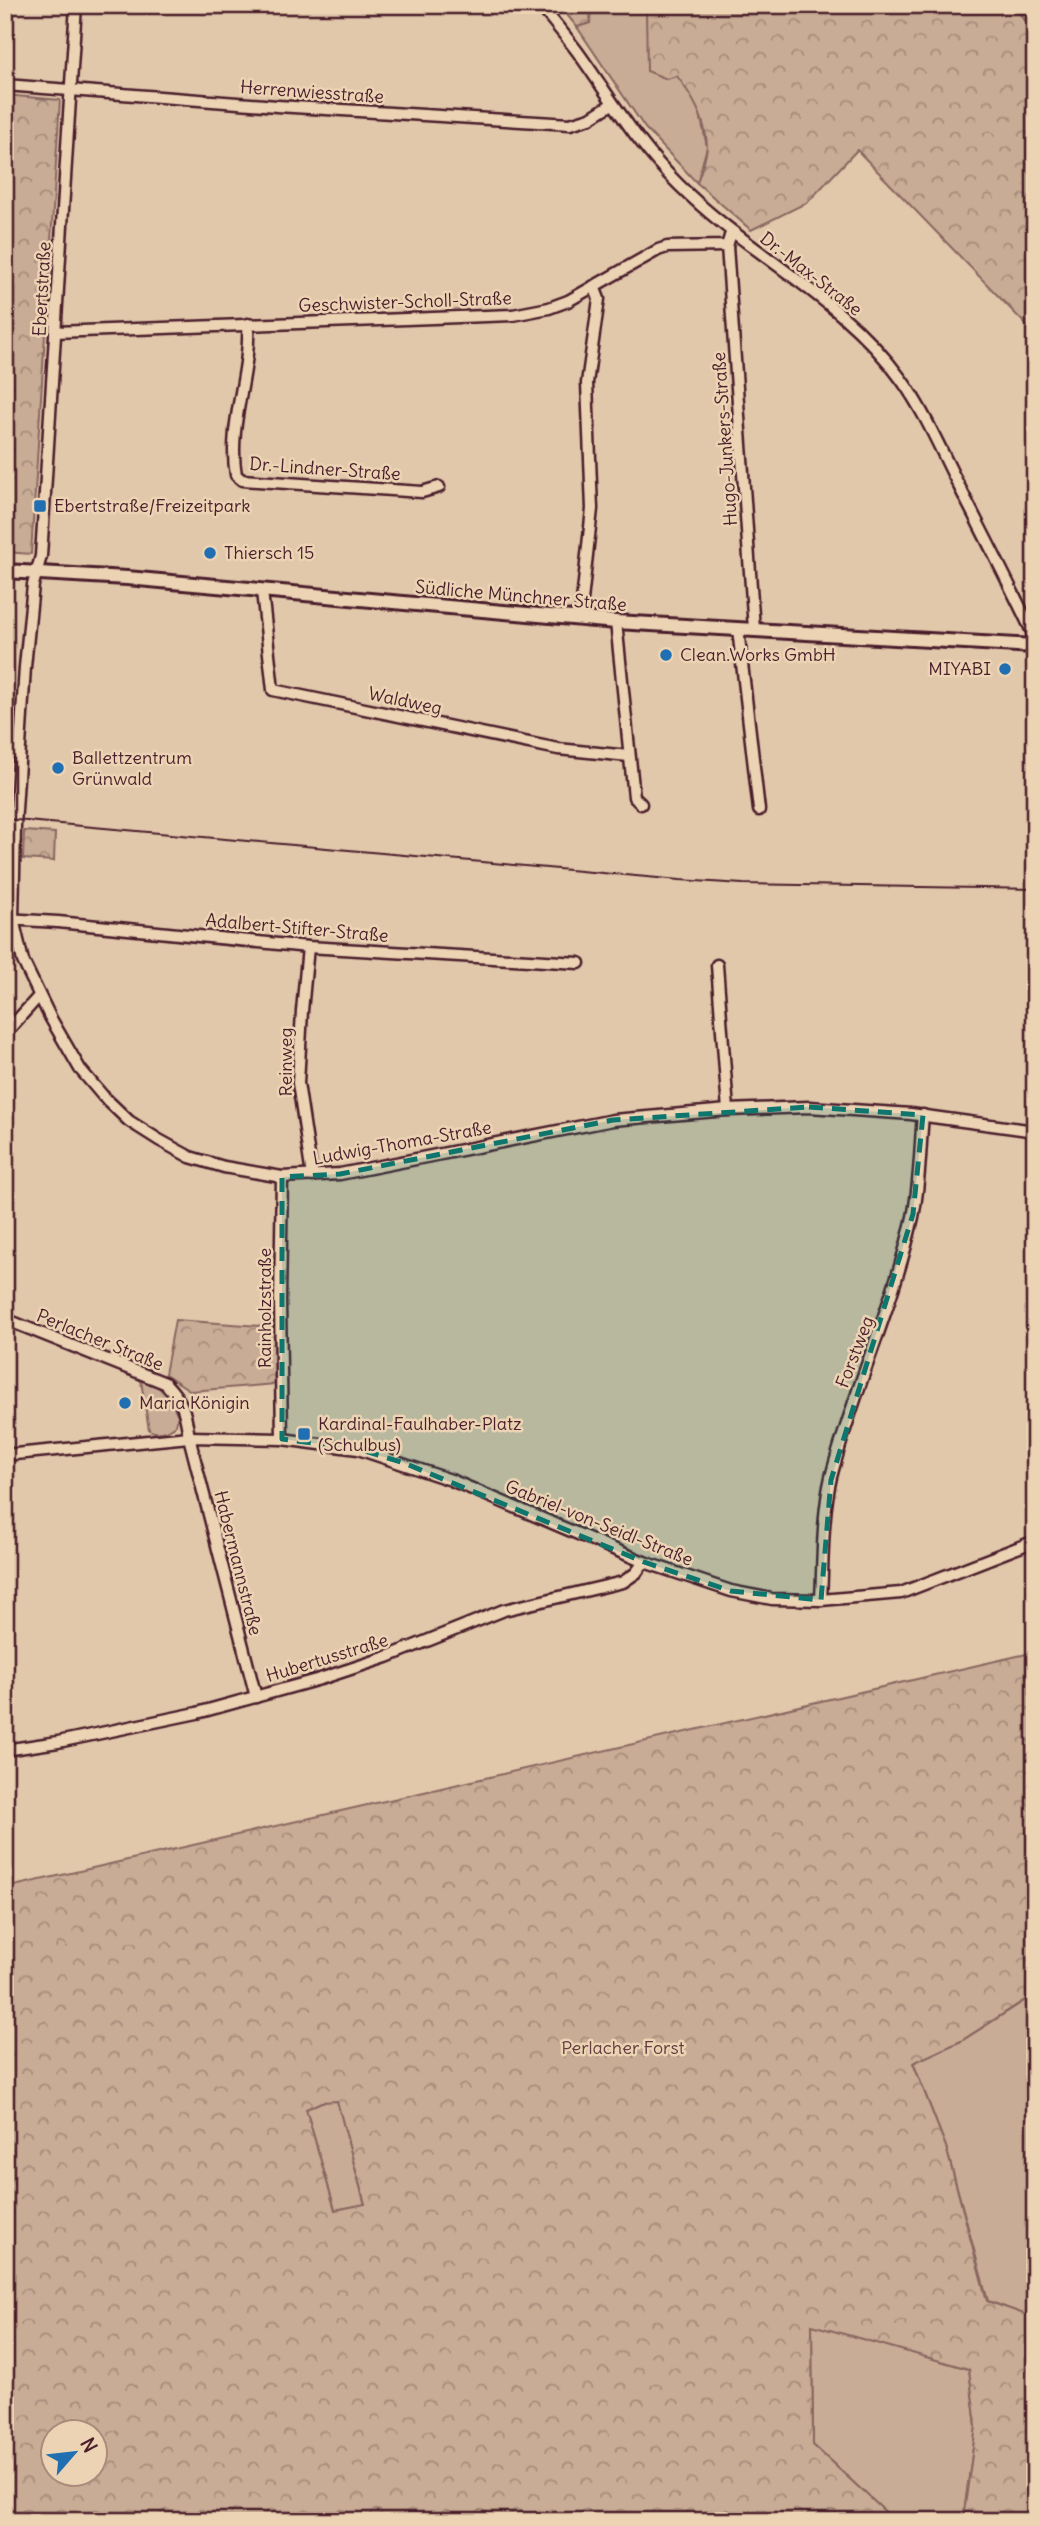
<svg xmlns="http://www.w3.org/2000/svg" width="1040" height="2526" viewBox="0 0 1040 2526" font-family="Delius,sans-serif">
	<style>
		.grass { fill: #c8ac95; stroke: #896660; stroke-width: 2 }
		.forest { fill: url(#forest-crowns); stroke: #896660; stroke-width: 2; fill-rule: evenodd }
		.water { fill: #a7877a; stroke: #825d5a; stroke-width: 2 }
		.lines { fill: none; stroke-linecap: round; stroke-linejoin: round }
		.street-casing { stroke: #4a1f2b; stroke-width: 15 }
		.secondary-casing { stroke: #4a1f2b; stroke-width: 18 }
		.street { stroke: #ebd3b3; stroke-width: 10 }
		.secondary { stroke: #ebd3b3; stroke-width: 12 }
		.tram { stroke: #4a1f2b; stroke-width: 2 }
		.marked { fill: #0f766e; fill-opacity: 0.2; stroke: #0f766e; stroke-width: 5; stroke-dasharray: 14 9; stroke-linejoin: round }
		.poi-dot { fill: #1f6fb2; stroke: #ebd3b3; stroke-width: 2.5 }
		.labels { text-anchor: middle; stroke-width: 5; stroke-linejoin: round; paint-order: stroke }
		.street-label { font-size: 18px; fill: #4a1f2b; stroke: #ebd3b3 }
		.poi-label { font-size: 18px; fill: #4a1f2b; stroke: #ebd3b3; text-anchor: start }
		.park-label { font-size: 18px; fill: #633b40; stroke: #ebd3b3 }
	</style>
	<defs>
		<pattern id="forest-crowns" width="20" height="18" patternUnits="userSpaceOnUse" patternTransform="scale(1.75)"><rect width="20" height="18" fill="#c8ac95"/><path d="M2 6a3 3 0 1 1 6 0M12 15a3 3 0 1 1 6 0" fill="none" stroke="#a48b7a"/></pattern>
	</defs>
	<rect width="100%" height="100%" fill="#e1c8ab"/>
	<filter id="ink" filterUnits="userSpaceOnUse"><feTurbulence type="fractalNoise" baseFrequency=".0143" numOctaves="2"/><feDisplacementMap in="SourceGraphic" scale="14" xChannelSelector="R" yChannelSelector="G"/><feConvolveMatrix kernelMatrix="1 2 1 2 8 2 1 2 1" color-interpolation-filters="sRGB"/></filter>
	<g filter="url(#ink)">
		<g class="grass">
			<polygon points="591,5 646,5 647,31 691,95 700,113 707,147 697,183 645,128 577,27 590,23"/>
			<path d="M145 1378C161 1386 170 1399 178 1415L176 1425C169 1431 157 1435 149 1430L141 1381Z"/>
			<polygon points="1032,1996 1035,2002 1035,2318 988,2301 946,2147 913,2062 961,2041"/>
			<polygon points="337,2100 365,2205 335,2210 306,2109 321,2102"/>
			<polygon points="812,2324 969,2369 976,2426 964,2513 893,2519 813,2445"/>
		</g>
		<g class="forest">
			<polygon points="559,5 591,5 590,23 577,27"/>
			<path d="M646 5H1014L1035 36V334L857 150 808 202 751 230 697 183C700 172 707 157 707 146 706 119 692 96 677 76L667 79 647 71Z"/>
			<polygon points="5,95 60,100 31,554 5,552"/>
			<polygon points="24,831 55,833 54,861 23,859"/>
			<polygon points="175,1320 275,1327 275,1384 191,1391 165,1374"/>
			<path d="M1035 1652V2002L1031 1996 961 2041 913 2063 946 2147 987 2301 1035 2318V2521H5V1888ZM337 2101 365 2204 335 2210 306 2109 321 2102ZM812 2325 969 2369 976 2426 964 2513 893 2519 813 2445ZM52 2432H94V2474H52Z"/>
		</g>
		<polygon class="water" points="1014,5 1035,5 1035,36"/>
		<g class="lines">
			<g class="street-casing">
				<g id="street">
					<polyline points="76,5 41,556 33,585 25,667 15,826 13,919 23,961 50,1017 80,1069 103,1096 129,1121 159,1140 190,1157 224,1167 282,1177 340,1174 613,1120 728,1110 809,1107 911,1114 1035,1131"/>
					<path d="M540 5C552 20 565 35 577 51 611 98 636 143 679 185 749 255 842 297 901 379 925 412 941 451 959 486 985 537 1011 587 1035 638"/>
					<polyline points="5,9 12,5"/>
					<polyline points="5,85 277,106 570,124 590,118 612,104"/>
					<polyline points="727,246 754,629"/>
					<path d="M248 324C251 374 227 425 236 475L242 480 422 492 439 487"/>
					<polyline points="55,332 513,315 549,308 568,301 658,250 667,247 727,246 731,233"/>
					<polyline points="262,591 273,690 558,749 629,756"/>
					<polyline points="580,619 592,509 587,383 599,299 594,286"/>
					<polyline points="616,622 634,797 641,804"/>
					<polyline points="738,629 759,810"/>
					<polyline points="5,750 19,752"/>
					<polyline points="5,919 58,922 308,947 579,963"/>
					<polyline points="308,947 302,1011 298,1083 312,1176"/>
					<polyline points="717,965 728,1110"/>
					<polyline points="5,1027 11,1027 39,996"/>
					<path d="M5 1319 165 1383C184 1403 185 1411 189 1437L256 1697"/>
					<polyline points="282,1439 280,1301 282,1177"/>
					<polyline points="5,1455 189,1437 282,1439 358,1449 451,1480 644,1562 731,1591 772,1599 821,1600 901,1593 1035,1541"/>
					<path d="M821 1600C823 1560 822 1516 831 1477 854 1389 893 1306 913 1217 920 1184 920 1148 923 1115"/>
					<polyline points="5,1750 58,1742 197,1713 320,1679 387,1657 504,1610 623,1582 636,1573 644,1562"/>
				</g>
			</g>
			<g class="secondary-casing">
				<polyline id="secondary" points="5,571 127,578 616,622 1035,646"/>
			</g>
			<use href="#street" class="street"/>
			<use href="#secondary" class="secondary"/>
			<polyline class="tram" points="5,819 680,880 743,884 1035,889"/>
		</g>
	</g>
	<path class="marked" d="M809 1107 923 1115 913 1214 831 1480 821 1600 731 1591 644 1562 404 1463 358 1449 282 1439V1177L340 1174 613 1120Z"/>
	<g class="poi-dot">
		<rect x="33" y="499" width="14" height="14" rx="3.5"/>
		<circle cx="210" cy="553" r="7"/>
		<circle cx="666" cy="655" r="7"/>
		<circle cx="1005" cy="669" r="7"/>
		<circle cx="58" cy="768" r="7"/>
		<circle cx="125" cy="1403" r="7"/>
		<rect x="297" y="1427" width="14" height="14" rx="3.5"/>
	</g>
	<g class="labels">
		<g class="street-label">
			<text transform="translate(312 92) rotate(4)" y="6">Herrenwiesstraße</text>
			<text transform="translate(811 274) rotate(38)" y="6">Dr.-Max-Straße</text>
			<text transform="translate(42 289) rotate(-87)" y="6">Ebertstraße</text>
			<text transform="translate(405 302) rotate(-2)" y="6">Geschwister-Scholl-Straße</text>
			<text transform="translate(725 439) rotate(-94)" y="6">Hugo-Junkers-Straße</text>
			<text transform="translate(325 469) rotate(4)" y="6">Dr.-Lindner-Straße</text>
			<text transform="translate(521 596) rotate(5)" y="6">Südliche Münchner Straße</text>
			<text transform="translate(405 701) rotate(12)" y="6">Waldweg</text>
			<text transform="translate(297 928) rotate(5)" y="6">Adalbert-Stifter-Straße</text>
			<text transform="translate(286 1062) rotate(-90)" y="6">Reinweg</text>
			<text transform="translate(402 1143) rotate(-10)" y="6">Ludwig-Thoma-Straße</text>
			<text transform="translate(265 1308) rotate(-90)" y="6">Rainholzstraße</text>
			<text transform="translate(100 1340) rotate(22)" y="6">Perlacher Straße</text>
			<text transform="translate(855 1352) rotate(-69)" y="6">Forstweg</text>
			<text transform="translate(599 1523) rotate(22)" y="6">Gabriel-von-Seidl-Straße</text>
			<text transform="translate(238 1563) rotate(76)" y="6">Habermannstraße</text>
			<text transform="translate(327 1658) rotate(-17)" y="6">Hubertusstraße</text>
		</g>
		<g class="poi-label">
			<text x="54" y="512">Ebertstraße/Freizeitpark</text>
			<text x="224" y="559">Thiersch 15</text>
			<text x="680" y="661">Clean.Works GmbH</text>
			<text x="991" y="675" text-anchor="end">MIYABI</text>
			<text x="72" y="764">Ballettzentrum<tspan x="72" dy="21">Grünwald</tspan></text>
			<text x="139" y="1409">Maria Königin</text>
			<text x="318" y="1430">Kardinal-Faulhaber-Platz<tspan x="318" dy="21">(Schulbus)</tspan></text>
		</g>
		<g class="park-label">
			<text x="623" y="2054">Perlacher Forst</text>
		</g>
	</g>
	<rect width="1040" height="2526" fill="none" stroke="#ebd3b3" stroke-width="28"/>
	<rect x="14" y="14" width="1012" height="2498" fill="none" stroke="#4a1f2b" stroke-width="2.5" filter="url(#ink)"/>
	<g transform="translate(74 2453) rotate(62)"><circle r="33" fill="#ebd3b3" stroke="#ab8b7d" stroke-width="2"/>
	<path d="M0-5L12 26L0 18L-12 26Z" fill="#1f6fb2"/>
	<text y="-10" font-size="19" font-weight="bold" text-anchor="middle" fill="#4a1f2b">N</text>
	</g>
</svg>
